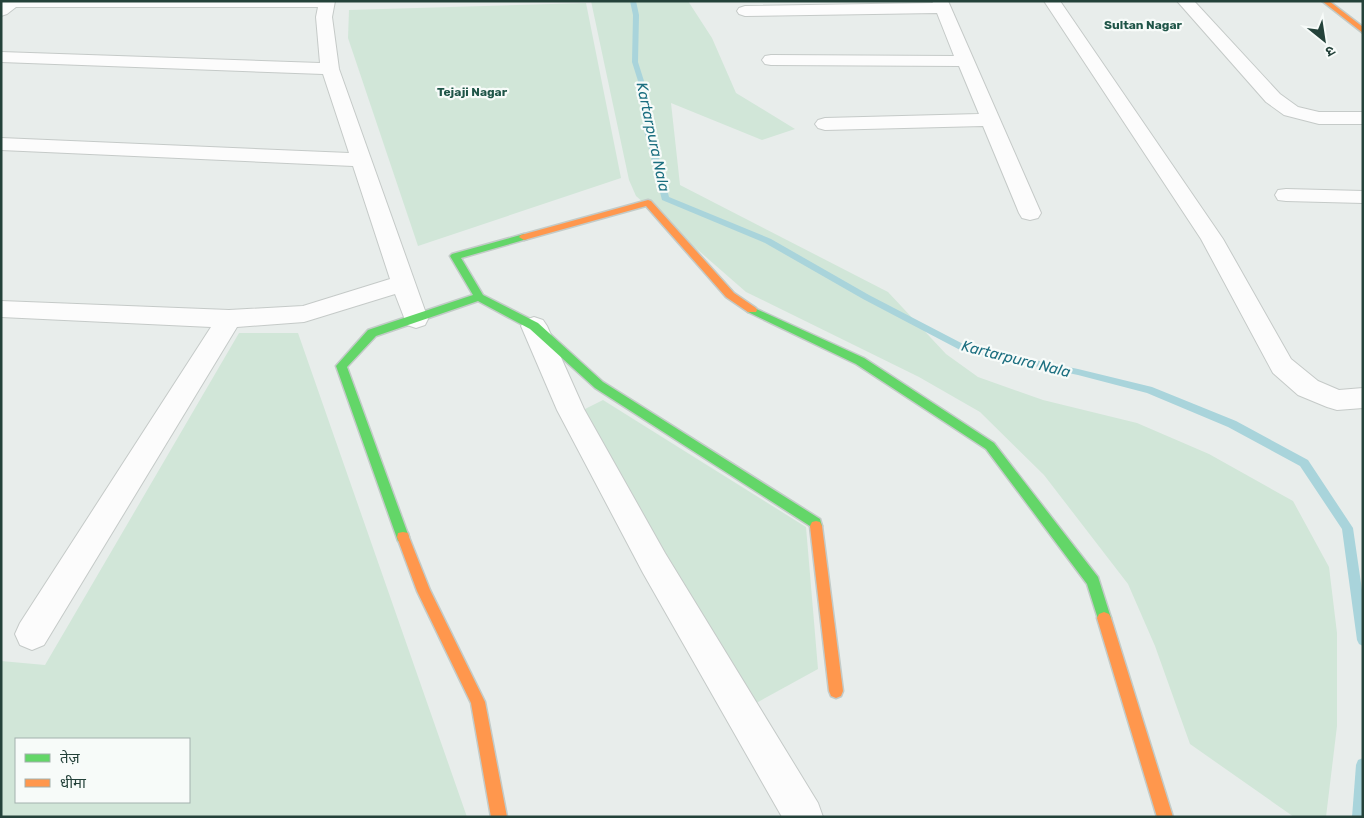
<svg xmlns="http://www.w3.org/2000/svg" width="1364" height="818" viewBox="0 0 1364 818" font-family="Rubik,'Noto Sans Devanagari',sans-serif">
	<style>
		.green { fill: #d1e6d8; fill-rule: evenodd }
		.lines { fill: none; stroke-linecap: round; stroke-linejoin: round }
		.stream { fill: #a9d4db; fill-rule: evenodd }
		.street-casing { stroke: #c5cac8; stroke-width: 2 }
		.fast-casing { stroke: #c3cbc8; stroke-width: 3 }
		.slow-casing { stroke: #c3cbc8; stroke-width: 3 }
		.street { fill: #fcfcfc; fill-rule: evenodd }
		.fast { fill: #63d668; fill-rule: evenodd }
		.slow { fill: #ff974d; fill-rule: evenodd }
		.labels { text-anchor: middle; stroke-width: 4.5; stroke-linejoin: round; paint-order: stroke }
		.far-neighbourhood-label { font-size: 12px; font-weight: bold; fill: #1f5548; stroke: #f7fbf9 }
		.water-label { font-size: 15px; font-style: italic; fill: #1c6f80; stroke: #f7fbf9 }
	</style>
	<rect width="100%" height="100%" fill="#e8edeb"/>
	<g class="green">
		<polygon points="591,1 688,1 712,38 736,93 795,129 762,140 671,103 680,185 888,292 946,354 978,377 1043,400 1137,423 1209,454 1293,501 1329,567 1337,633 1337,726 1326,817 1294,817 1190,744 1155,646 1128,584 1044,475 980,412 919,377 746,292 636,196 629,180"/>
		<polygon points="586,3 621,178 418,246 348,38 349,10"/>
		<path d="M239 333H298L467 817H1V661L45 665ZM189 739V802H16V739Z"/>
		<polygon points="603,400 806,527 818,669 749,707 583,410"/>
	</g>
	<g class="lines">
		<g class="stream">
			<polygon points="630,1 636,1 639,15 638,62 650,100 651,126 669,197 771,239 869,295 967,346 1078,369 1152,387 1236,421 1308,460 1353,528 1363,597 1363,646 1359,644 1357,640 1342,529 1300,466 1228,427 1147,393 1078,375 962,351 863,299 765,243 662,200 643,126 644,100 632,62 633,15"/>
			<polygon points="1363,758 1363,817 1352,817 1356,765 1358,760"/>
		</g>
		<g class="street-casing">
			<g id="street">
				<polygon points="3,1 335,1 332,17 339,69 428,319 425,325 416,328 407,325 395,294 304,322 237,327 44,645 32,650 20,645 15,634 20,623 211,327 1,317 1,301 229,310 303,306 390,279 353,166 1,150 1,138 349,153 323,74 1,62 1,52 320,63 316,17 318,7 16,7 7,14 1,16 1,3"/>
				<polygon points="932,1 948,1 1041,213 1038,218 1030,220 1022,218 1019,213 983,126 825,130 818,128 815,124 818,120 825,118 979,114 959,66 771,65 765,64 762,60 765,56 771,55 954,56 937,13 745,16 739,14 737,11 739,8 745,6 933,3"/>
				<polygon points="1044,1 1060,1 1223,239 1291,359 1318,381 1339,390 1363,388 1363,408 1337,410 1327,407 1298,395 1273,373 1201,239"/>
				<polygon points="1177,1 1194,1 1280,94 1298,107 1319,112 1363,112 1363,124 1319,124 1284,115 1266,102"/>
				<polygon points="1286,189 1363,191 1363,203 1286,201 1278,200 1275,195 1278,190"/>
				<polygon points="534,317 543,320 547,326 584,409 665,553 818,803 823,817 782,817 643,573 557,410 521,326 525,320"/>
			</g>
		</g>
		<g class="fast-casing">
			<g id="fast">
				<polygon points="524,234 527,235 527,239 461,258 483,295 538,323 603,382 820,519 822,526 820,530 816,531 812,530 810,526 595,388 530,329 478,301 376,336 347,367 409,537 408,541 403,542 398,541 336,366 368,330 473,295 450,256 452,254"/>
				<polygon points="752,307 864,358 994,443 1098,577 1111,618 1109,622 1104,624 1099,622 1087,584 986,449 856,364 748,312 747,310"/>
			</g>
		</g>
		<g class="slow-casing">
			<g id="slow">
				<polygon points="1322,1 1329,1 1363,27 1363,33"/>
				<polygon points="648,200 651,201 734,293 756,308 757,310 756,312 748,312 726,297 646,206 524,240 519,237 521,235"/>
				<polygon points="816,521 820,522 822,526 843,691 841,696 836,698 831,696 829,691 810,526 812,522"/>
				<polygon points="403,532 408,533 409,537 430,590 485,702 507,817 491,817 471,703 417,591 397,537 398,533"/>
				<polygon points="1104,612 1109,614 1111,618 1173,817 1157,817 1097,618 1099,614"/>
			</g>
		</g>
		<use href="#street" class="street"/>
		<use href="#fast" class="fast"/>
		<use href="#slow" class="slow"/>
	</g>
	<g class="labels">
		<g class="far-neighbourhood-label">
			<text x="1143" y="29">Sultan Nagar</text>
			<text x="472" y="96">Tejaji Nagar</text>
		</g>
		<g class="water-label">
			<text transform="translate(653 137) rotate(78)" y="5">Kartarpura Nala</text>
			<text transform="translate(1016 359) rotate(14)" y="5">Kartarpura Nala</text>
		</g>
	</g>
	<rect width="1364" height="818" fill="none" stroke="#24423a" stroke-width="5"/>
	<rect x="15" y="738" width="175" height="65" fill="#f7fbf9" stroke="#a3b1ad"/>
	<rect x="25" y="754" width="25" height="8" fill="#63d668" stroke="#a3b1ad"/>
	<text x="60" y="763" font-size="15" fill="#24423a">तेज़</text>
	<rect x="25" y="779" width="25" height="8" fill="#ff974d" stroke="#a3b1ad"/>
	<text x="60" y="788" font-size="15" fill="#24423a">धीमा</text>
	<g transform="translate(1324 40) rotate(150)" stroke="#f7fbf9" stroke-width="4" paint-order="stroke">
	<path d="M0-4L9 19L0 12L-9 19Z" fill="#24423a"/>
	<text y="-8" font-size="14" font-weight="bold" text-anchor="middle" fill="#24423a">उ</text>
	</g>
</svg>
